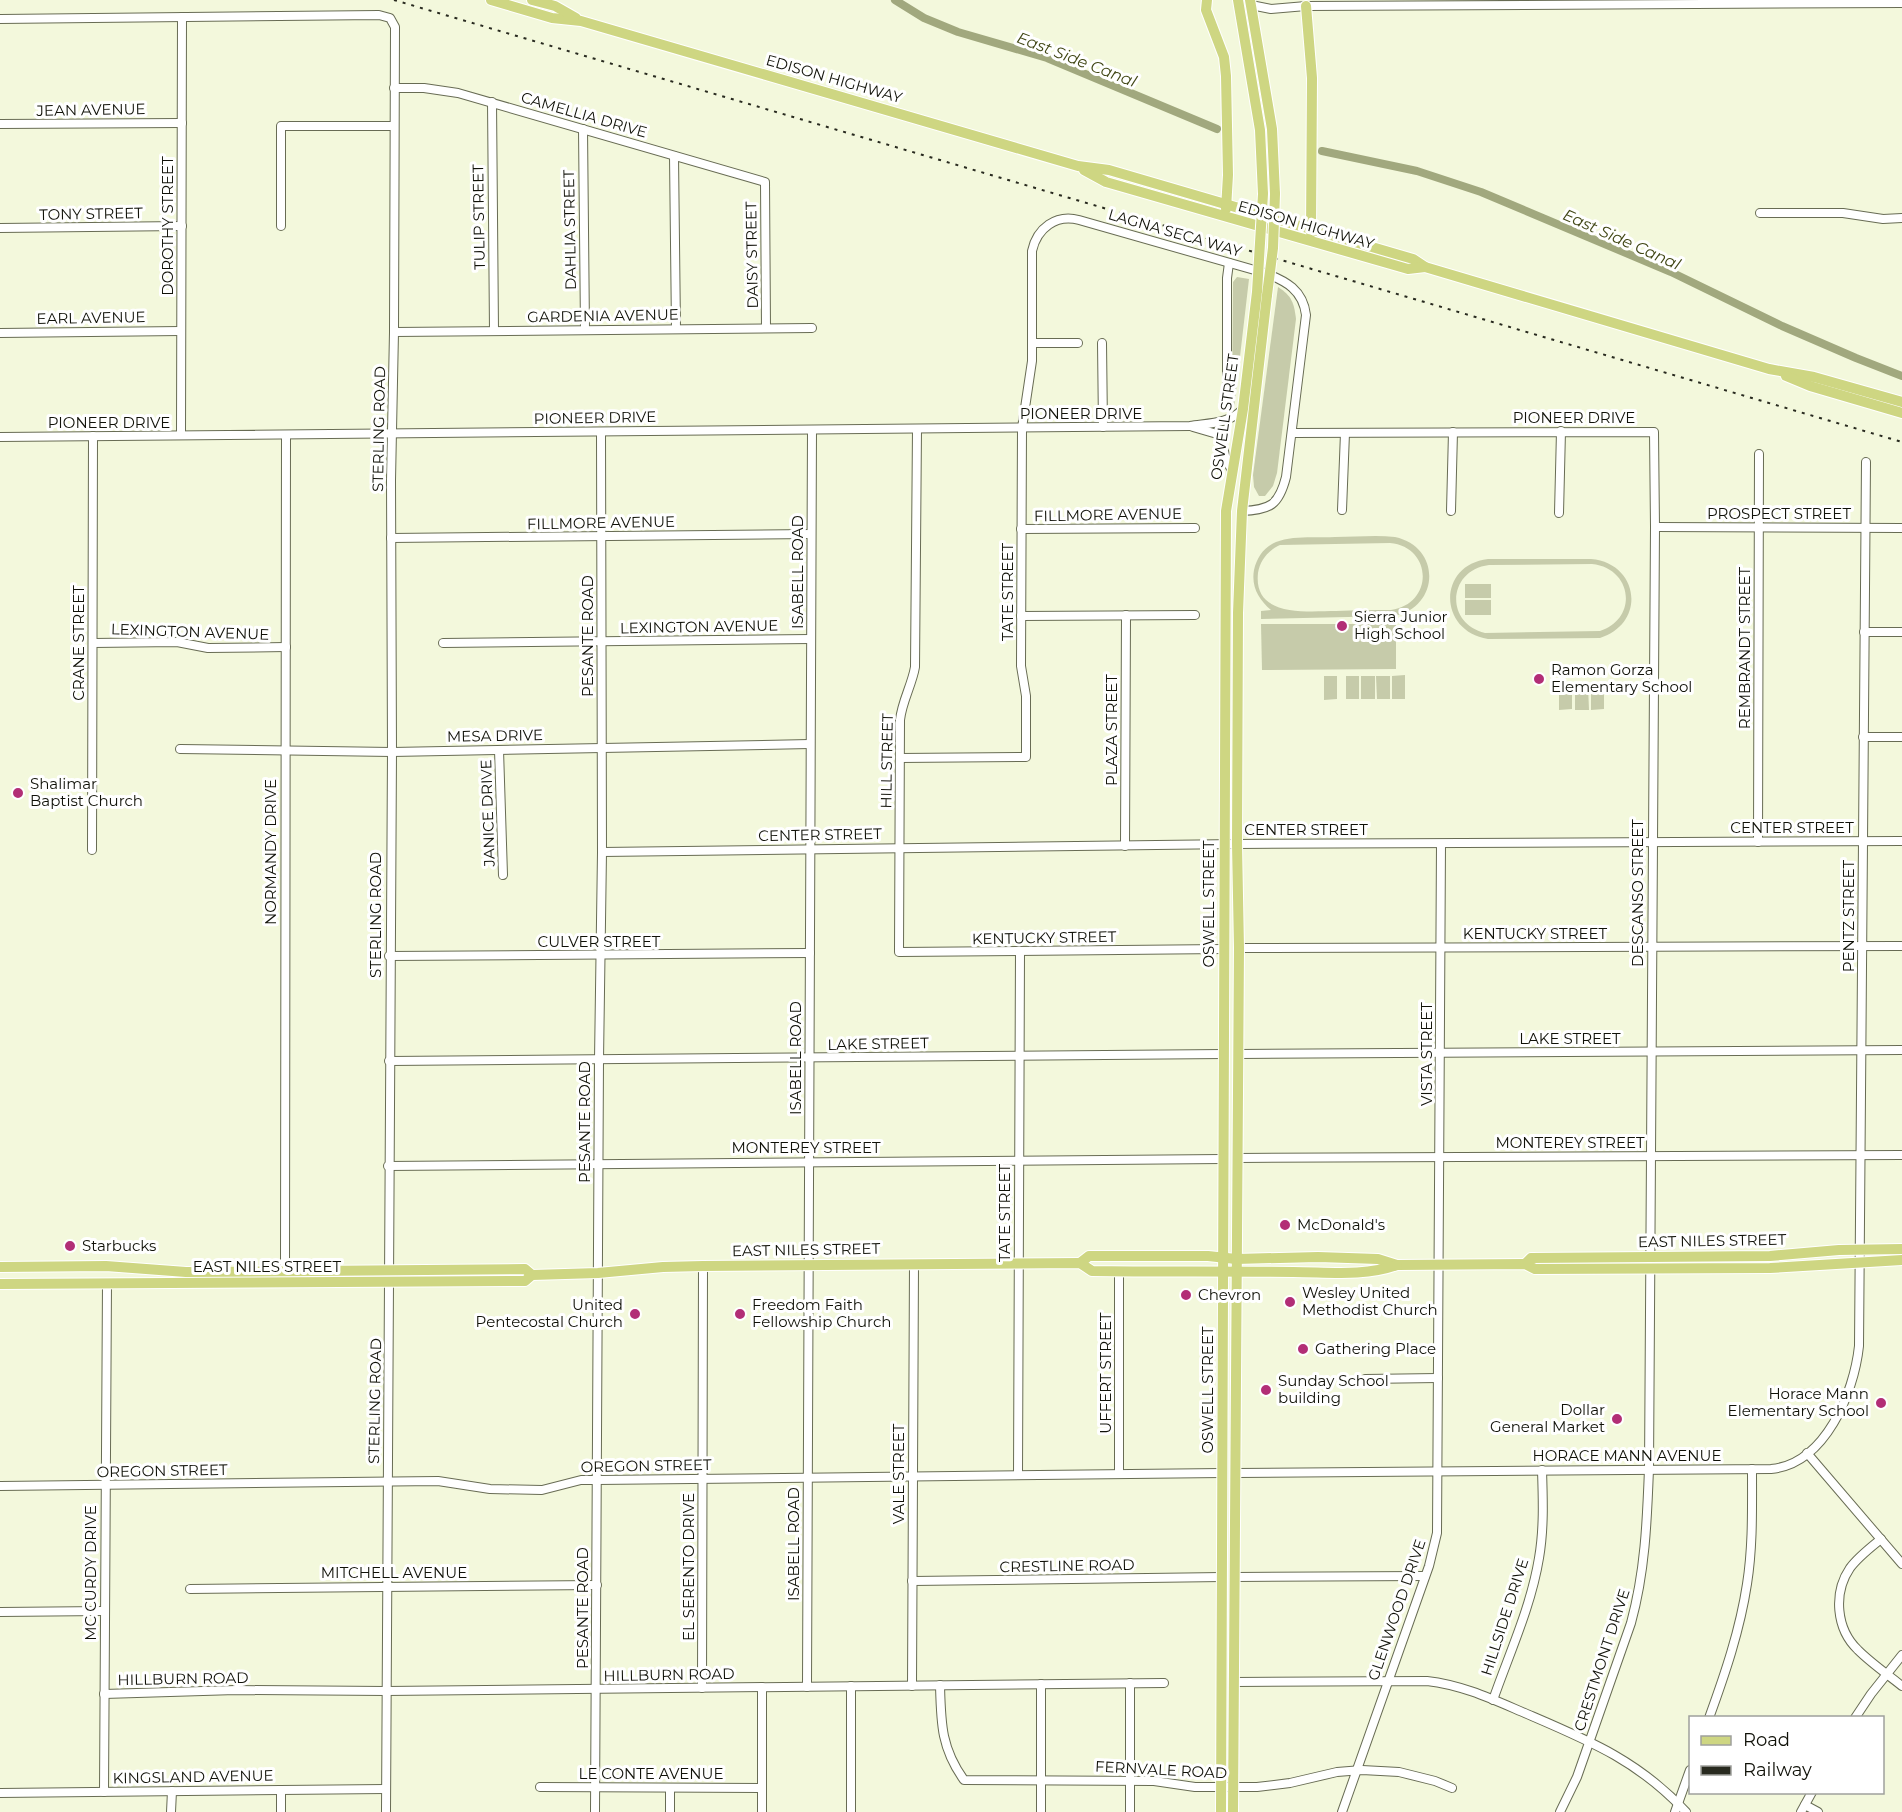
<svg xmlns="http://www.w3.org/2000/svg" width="1902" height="1812" viewBox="0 0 1902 1812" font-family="Montserrat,sans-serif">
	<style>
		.grass { fill: #c6cbaa; fill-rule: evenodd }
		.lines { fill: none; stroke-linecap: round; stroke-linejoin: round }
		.canal { stroke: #a1a87e; stroke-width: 8 }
		.minor-casing { stroke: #686c54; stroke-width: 10 }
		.major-casing { stroke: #fff; stroke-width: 12 }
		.minor { stroke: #fff; stroke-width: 8 }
		.major { stroke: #ced682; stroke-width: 10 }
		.rail { stroke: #282a1f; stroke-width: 2; stroke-dasharray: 3 6; stroke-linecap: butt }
		.major-bridge-casing { stroke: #fff; stroke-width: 12; stroke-linecap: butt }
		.major-bridge { stroke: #ced682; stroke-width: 10 }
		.poi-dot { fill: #b22e76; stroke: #fff; stroke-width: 2 }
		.labels { text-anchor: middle; stroke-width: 6; stroke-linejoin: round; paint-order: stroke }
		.street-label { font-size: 15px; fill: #101108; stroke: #fff }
		.poi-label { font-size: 15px; fill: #101108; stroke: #fff; text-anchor: start }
		.water-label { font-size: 16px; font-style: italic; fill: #404614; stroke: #fff }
	</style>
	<rect width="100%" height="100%" fill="#f3f8dc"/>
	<g class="grass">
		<polygon points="1237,277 1249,279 1234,408 1230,411 1225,412 1221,405 1221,396 1232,395 1233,282"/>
		<path d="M1278 287C1292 296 1294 303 1296 319L1277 473 1273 486 1265 496H1259L1254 487 1253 475Z"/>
		<path d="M1395 537C1442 547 1440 608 1393 616L1261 619V611L1271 610C1259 600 1251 587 1254 570 1257 557 1264 547 1276 542 1293 535 1317 538 1335 537 1355 537 1376 535 1395 537ZM1390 543C1433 547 1434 604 1391 610 1373 610 1354 610 1336 611 1307 611 1253 618 1258 573 1260 560 1269 550 1280 545Z"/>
		<path d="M1488 559H1591C1639 563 1647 623 1600 638L1488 639C1438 631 1437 565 1488 559ZM1592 564C1632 568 1639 618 1600 631L1485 633C1444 623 1448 570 1489 565Z"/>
		<rect x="1465" y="584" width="26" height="14"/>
		<rect x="1465" y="600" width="26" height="15"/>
		<polygon points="1261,624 1396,624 1396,669 1262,670"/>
		<polygon points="1405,675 1405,699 1392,699 1392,676"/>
		<polygon points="1324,676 1337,676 1337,699 1324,700"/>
		<rect x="1346" y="676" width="13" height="23"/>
		<rect x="1361" y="676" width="14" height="23"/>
		<polygon points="1376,676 1390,676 1390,699 1377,699"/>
		<polygon points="1559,686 1572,686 1572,709 1559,710"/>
		<polygon points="1588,686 1589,710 1575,710 1575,687"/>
		<polygon points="1591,686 1604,686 1604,709 1591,710"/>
	</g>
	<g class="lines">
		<g class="canal">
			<polyline points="895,0 924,18 958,32 1047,58 1217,129"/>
			<polyline points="1322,151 1417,171 1481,192 1671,272 1782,326 1856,358 1902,376"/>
		</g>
		<g class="minor-casing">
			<g id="minor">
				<polyline points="1251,5 1271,9 1306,6 1902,3"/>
				<polyline points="0,19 379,15 390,18 395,27 394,332 391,480 392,752 386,1812"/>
				<polyline points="394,88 424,88 458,93 765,182 766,328"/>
				<polyline points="492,102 494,331"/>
				<polyline points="0,124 182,123"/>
				<polyline points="583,129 585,330"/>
				<polyline points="674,156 676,329"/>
				<polyline points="1760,213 1843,213 1883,219 1902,218"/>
				<polyline points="281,226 281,126 394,126"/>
				<polyline points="0,228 182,226"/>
				<polyline points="394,332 812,328"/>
				<polyline points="0,333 181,331"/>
				<polyline points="1032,343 1078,343"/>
				<polyline points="1102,343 1103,427"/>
				<polyline points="1227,391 1227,278 1229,263"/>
				<polyline points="1193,427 1217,434 1221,438 1226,460 1233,472"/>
				<path d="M917 429 915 667C912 685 902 701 900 720L899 952 1224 949"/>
				<path d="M1292 433 1654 432 1655 527 1649 1469C1647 1522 1645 1572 1631 1623L1577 1777 1560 1812"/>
				<polyline points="181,435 182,17"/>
				<path d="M0 437 1190 426C1209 423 1229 424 1243 409"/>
				<polyline points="1342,510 1345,433"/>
				<polyline points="1451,511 1453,432"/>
				<polyline points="1559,513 1561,431"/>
				<polyline points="1655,527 1902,528"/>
				<polyline points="1021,529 1195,528"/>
				<polyline points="391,538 811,534"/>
				<polyline points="1021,616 1195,615"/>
				<polyline points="1864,632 1902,632"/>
				<polyline points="93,643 177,642 208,648 286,647"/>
				<polyline points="443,643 811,639"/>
				<polyline points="1863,737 1902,737"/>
				<polyline points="180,749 392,752 810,744"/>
				<polyline points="499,750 503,875"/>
				<path d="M900 758 1026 757V696L1021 666 1022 428 1032 361V251C1037 228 1056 214 1079 220L1265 273C1286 281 1303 290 1306 315L1286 477C1279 505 1270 510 1242 511"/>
				<polyline points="1758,842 1759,454"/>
				<polyline points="1125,846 1126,615"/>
				<polyline points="92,850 93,436"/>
				<polyline points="602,852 1237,844 1902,841"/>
				<polyline points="1239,948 1902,946"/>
				<polyline points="389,956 810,953"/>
				<polyline points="1239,1054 1902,1050"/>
				<polyline points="389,1061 1224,1054"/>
				<polyline points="1238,1158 1902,1155"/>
				<polyline points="388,1166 1223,1159"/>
				<polyline points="285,1270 286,435"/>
				<polyline points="1119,1272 1119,1474"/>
				<polyline points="1365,1379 1438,1378"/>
				<polyline points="1807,1453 1902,1564"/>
				<path d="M1237 1473 1771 1469C1825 1464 1854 1393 1859 1346L1866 462"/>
				<polyline points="1018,1475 1020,951"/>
				<polyline points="0,1486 438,1481 490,1489 542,1490 581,1480 597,1480 1222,1473"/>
				<path d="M1881 1539C1870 1548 1858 1557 1850 1568 1833 1593 1836 1629 1858 1650 1871 1663 1887 1674 1902 1686"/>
				<polyline points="1235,1577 1425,1576"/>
				<polyline points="912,1581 1222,1577"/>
				<polyline points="190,1589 597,1585"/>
				<polyline points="0,1612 104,1611"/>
				<path d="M1234 1682 1427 1681C1463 1685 1494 1700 1527 1714 1590 1741 1639 1761 1686 1812"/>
				<path d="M940 1685C941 1723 941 1748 964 1780L1154 1781 1195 1787H1257L1290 1783 1337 1772 1362 1770 1399 1772 1435 1781 1452 1788"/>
				<polyline points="912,1686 914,1264"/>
				<polyline points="807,1687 812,430"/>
				<polyline points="702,1688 703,1266"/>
				<polyline points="104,1694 236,1690 386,1691 1164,1683"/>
				<path d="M1493 1700C1509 1654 1531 1607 1539 1558 1544 1529 1543 1500 1542 1470"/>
				<path d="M1709 1718C1725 1674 1740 1630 1747 1584 1753 1546 1752 1508 1752 1469"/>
				<polyline points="1855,1718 1871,1694 1902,1655"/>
				<polyline points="540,1787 762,1788"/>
				<polyline points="281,1790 281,1812"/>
				<polyline points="104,1792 107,1283"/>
				<polyline points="0,1793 386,1789"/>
				<polyline points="1805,1805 1818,1812"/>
				<polyline points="171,1812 172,1791"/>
				<polyline points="595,1812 599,1060 602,852 601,432"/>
				<polyline points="670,1812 670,1788"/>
				<polyline points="762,1812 762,1687"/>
				<polyline points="851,1812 851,1686"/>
				<polyline points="1041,1812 1041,1684"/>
				<polyline points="1130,1812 1130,1683"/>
				<polyline points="1342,1812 1429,1566 1437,1533 1441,844"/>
				<polyline points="1675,1812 1690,1770"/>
				<polyline points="1801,1812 1812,1792"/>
			</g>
		</g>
		<g class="major-casing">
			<g id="major">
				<polyline points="491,0 552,18 581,21 1078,166 1109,170 1413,259 1425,267 1769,369 1814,377 1902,402"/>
				<polyline points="532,0 555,6 576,18"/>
				<polyline points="1207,0 1206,10 1224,57 1226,76 1228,175 1226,209"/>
				<polyline points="1238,0 1260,130 1263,194"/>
				<polyline points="1250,0 1272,129 1275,194"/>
				<polyline points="1306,6 1312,78 1311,233"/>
				<polyline points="1084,170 1106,182 1408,269 1425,267"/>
				<polyline points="1786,376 1810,386 1902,413"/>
				<polyline points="1080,1263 1089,1256 1208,1256 1236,1259 1318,1257 1378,1259 1397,1265 1525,1264 1535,1269 1770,1268 1902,1260"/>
				<polyline points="1525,1264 1531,1258 1770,1256 1839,1250 1902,1249"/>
				<polyline points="0,1267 106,1266 186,1272 525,1269 532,1275"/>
				<path d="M0 1284 525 1281 532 1275 598 1273 663 1267 703 1266 1080 1263 1092 1271C1159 1272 1226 1271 1293 1272 1328 1272 1363 1277 1397 1265"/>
				<polyline points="1221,1812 1226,511 1243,409 1257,292"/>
				<polyline points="1233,1812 1239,948 1237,844 1238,613 1242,511 1267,295"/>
			</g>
		</g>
		<use href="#minor" class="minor"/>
		<use href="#major" class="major"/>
		<polyline class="rail" points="394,0 1902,442"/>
		<g class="major-bridge-casing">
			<g id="major-bridge">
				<polyline points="1257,292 1263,194"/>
				<polyline points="1267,295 1273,248 1275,194"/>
			</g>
		</g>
		<use href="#major-bridge" class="major-bridge"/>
	</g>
	<g class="poi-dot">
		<circle cx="1342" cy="626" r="6"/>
		<circle cx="1539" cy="679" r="6"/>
		<circle cx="18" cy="793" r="6"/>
		<circle cx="1285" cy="1225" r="6"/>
		<circle cx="70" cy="1246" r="6"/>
		<circle cx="1186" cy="1295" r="6"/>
		<circle cx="1290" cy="1302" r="6"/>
		<circle cx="635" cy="1314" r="6"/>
		<circle cx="740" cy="1314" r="6"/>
		<circle cx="1303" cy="1349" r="6"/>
		<circle cx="1266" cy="1390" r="6"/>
		<circle cx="1881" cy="1403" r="6"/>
		<circle cx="1617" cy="1419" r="6"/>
	</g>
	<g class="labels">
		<g class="street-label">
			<text transform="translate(834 79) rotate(16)" y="5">EDISON HIGHWAY</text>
			<text transform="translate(91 110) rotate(-1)" y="5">JEAN AVENUE</text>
			<text transform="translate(584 115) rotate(16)" y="5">CAMELLIA DRIVE</text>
			<text transform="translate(91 214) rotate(-1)" y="5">TONY STREET</text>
			<text transform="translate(479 217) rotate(-91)" y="5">TULIP STREET</text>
			<text transform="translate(1306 225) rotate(16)" y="5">EDISON HIGHWAY</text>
			<text transform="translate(168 226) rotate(-90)" y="5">DOROTHY STREET</text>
			<text transform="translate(570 230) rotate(-91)" y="5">DAHLIA STREET</text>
			<text transform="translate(1175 233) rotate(16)" y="5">LAGNA SECA WAY</text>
			<text transform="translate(752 255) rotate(-91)" y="5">DAISY STREET</text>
			<text transform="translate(603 316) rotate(-1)" y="5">GARDENIA AVENUE</text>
			<text transform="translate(91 318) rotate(-1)" y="5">EARL AVENUE</text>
			<text x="1081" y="419">PIONEER DRIVE</text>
			<text transform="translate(1225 417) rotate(-82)" y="5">OSWELL STREET</text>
			<text transform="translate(595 418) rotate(-1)" y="5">PIONEER DRIVE</text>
			<text x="1574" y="423">PIONEER DRIVE</text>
			<text x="109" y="428">PIONEER DRIVE</text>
			<text transform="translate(379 429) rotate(-89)" y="5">STERLING ROAD</text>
			<text x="1779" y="519">PROSPECT STREET</text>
			<text transform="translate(1108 515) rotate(-1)" y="5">FILLMORE AVENUE</text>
			<text transform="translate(601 523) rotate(-1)" y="5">FILLMORE AVENUE</text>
			<text transform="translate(798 572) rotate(-90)" y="5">ISABELL ROAD</text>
			<text transform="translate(1008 592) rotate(-90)" y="5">TATE STREET</text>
			<text transform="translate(699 627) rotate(-1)" y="5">LEXINGTON AVENUE</text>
			<text transform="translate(190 632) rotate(2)" y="5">LEXINGTON AVENUE</text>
			<text transform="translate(588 636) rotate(-90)" y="5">PESANTE ROAD</text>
			<text transform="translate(79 643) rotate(-90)" y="5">CRANE STREET</text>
			<text transform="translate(1745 648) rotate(-90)" y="5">REMBRANDT STREET</text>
			<text transform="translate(1112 730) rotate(-90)" y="5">PLAZA STREET</text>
			<text transform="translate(495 736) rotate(-1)" y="5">MESA DRIVE</text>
			<text transform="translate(887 761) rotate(-89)" y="5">HILL STREET</text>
			<text transform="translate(488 813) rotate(-92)" y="5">JANICE DRIVE</text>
			<text x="1792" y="833">CENTER STREET</text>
			<text x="1306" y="835">CENTER STREET</text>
			<text transform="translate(820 835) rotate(-1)" y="5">CENTER STREET</text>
			<text transform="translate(271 852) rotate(-90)" y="5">NORMANDY DRIVE</text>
			<text transform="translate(1638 893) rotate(-90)" y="5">DESCANSO STREET</text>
			<text transform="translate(1209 904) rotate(-90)" y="5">OSWELL STREET</text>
			<text transform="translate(376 915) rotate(-90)" y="5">STERLING ROAD</text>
			<text transform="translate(1849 916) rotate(-90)" y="5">PENTZ STREET</text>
			<text x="1535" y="939">KENTUCKY STREET</text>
			<text transform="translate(1044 938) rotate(-1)" y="5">KENTUCKY STREET</text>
			<text x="599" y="947">CULVER STREET</text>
			<text x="1570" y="1044">LAKE STREET</text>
			<text transform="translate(878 1044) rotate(-1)" y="5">LAKE STREET</text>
			<text transform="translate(1427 1054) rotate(-90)" y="5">VISTA STREET</text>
			<text transform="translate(796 1058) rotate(-90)" y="5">ISABELL ROAD</text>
			<text transform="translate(585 1122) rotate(-90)" y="5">PESANTE ROAD</text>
			<text x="1570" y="1148">MONTEREY STREET</text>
			<text x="806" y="1153">MONTEREY STREET</text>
			<text transform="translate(1005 1213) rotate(-90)" y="5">TATE STREET</text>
			<text transform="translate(1712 1241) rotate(-1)" y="5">EAST NILES STREET</text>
			<text transform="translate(806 1250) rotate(-1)" y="5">EAST NILES STREET</text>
			<text x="267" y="1272">EAST NILES STREET</text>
			<text transform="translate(1106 1373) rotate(-90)" y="5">UFFERT STREET</text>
			<text transform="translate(1208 1390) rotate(-90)" y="5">OSWELL STREET</text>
			<text transform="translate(375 1401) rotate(-89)" y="5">STERLING ROAD</text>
			<text x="1627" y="1461">HORACE MANN AVENUE</text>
			<text transform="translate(646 1466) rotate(-1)" y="5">OREGON STREET</text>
			<text transform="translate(162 1471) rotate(-1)" y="5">OREGON STREET</text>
			<text transform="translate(899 1474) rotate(-90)" y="5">VALE STREET</text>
			<text transform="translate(794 1544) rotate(-90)" y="5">ISABELL ROAD</text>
			<text transform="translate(1067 1566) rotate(-1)" y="5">CRESTLINE ROAD</text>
			<text transform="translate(689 1567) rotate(-90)" y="5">EL SERENTO DRIVE</text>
			<text transform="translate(91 1573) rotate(-90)" y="5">MC CURDY DRIVE</text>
			<text x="394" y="1578">MITCHELL AVENUE</text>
			<text transform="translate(583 1608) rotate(-90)" y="5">PESANTE ROAD</text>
			<text transform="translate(1397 1610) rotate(-71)" y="5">GLENWOOD DRIVE</text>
			<text transform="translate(1505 1617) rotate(-72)" y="5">HILLSIDE DRIVE</text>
			<text transform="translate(1602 1660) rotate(-72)" y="5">CRESTMONT DRIVE</text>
			<text transform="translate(669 1675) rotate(-1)" y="5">HILLBURN ROAD</text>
			<text transform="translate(183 1679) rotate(-1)" y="5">HILLBURN ROAD</text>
			<text transform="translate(1161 1770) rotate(3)" y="5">FERNVALE ROAD</text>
			<text x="651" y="1779">LE CONTE AVENUE</text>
			<text transform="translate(193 1777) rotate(-1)" y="5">KINGSLAND AVENUE</text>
		</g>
		<g class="poi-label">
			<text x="1354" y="622">Sierra Junior<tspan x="1354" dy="17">High School</tspan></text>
			<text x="1551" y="675">Ramon Gorza<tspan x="1551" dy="17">Elementary School</tspan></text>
			<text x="30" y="789">Shalimar<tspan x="30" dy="17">Baptist Church</tspan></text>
			<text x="1297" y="1230">McDonald's</text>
			<text x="82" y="1251">Starbucks</text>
			<text x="1302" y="1298">Wesley United<tspan x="1302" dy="17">Methodist Church</tspan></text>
			<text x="1198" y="1300">Chevron</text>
			<text x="623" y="1310" text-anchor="end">United<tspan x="623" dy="17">Pentecostal Church</tspan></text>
			<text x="752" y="1310">Freedom Faith<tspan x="752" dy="17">Fellowship Church</tspan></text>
			<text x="1315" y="1354">Gathering Place</text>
			<text x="1278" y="1386">Sunday School<tspan x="1278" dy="17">building</tspan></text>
			<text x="1869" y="1399" text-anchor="end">Horace Mann<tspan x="1869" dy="17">Elementary School</tspan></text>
			<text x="1605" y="1415" text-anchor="end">Dollar<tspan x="1605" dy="17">General Market</tspan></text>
		</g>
		<g class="water-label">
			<text transform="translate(1077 59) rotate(21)" y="6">East Side Canal</text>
			<text transform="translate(1622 239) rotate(24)" y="6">East Side Canal</text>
		</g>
	</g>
	<rect x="1689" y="1716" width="195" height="78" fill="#ffffff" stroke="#9fa09c" stroke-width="1.5"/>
	<rect x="1701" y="1736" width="30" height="9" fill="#ced682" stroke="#9fa09c" stroke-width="1.5"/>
	<text x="1743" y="1746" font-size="18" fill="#101108">Road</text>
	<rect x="1701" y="1766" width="30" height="9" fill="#282a1f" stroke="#9fa09c" stroke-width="1.5"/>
	<text x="1743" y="1776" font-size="18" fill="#101108">Railway</text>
</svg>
